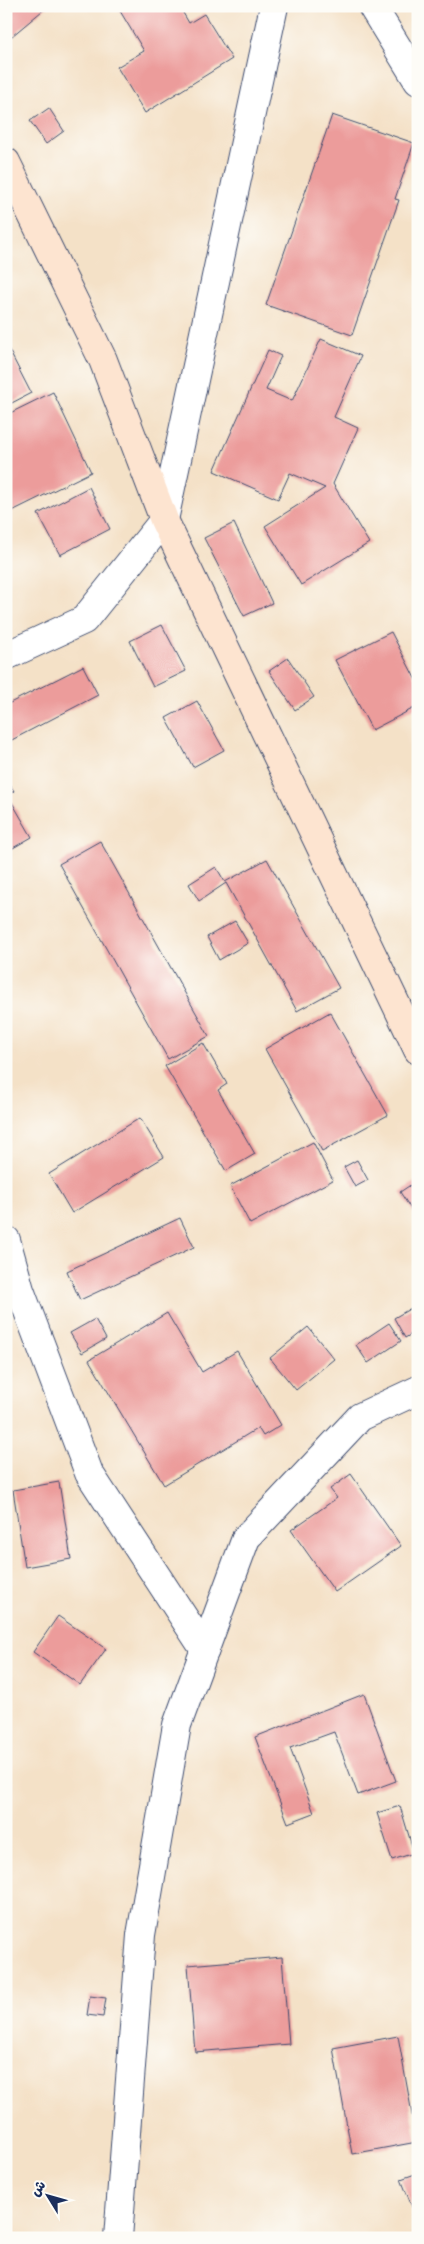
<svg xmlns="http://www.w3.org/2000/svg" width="424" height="2244" viewBox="0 0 424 2244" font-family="'Shantell Sans','Playpen Sans Arabic',sans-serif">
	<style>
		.building { fill: #ec9c9b }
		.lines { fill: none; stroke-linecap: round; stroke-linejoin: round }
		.minor-casing { stroke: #3c4a6e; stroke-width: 30 }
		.tertiary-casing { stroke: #3c4a6e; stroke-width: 30 }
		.secondary-casing { stroke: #3c4a6e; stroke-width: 30 }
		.minor { stroke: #fff; stroke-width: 28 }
		.tertiary { stroke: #fff; stroke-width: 28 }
		.secondary { stroke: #fde4d0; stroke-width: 28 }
	</style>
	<rect width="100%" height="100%" fill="#fdfcf7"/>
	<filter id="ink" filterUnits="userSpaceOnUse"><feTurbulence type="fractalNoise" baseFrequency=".02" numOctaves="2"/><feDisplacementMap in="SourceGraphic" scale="10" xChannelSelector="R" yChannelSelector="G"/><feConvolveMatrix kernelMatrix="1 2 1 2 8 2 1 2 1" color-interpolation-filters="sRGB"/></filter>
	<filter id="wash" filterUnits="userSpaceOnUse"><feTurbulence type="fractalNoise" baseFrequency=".0096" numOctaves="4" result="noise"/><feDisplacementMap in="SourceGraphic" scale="20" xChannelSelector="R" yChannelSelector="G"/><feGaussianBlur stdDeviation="1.12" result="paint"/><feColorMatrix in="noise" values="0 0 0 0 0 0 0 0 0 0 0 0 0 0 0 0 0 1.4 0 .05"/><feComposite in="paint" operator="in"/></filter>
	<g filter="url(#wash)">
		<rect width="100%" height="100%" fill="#f4e1c7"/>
		<g id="blocks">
			<g class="building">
				<polygon points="6,6 48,6 6,41"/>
				<polygon points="117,6 179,6 189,23 204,14 232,59 145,113 117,67 144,51"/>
				<polygon points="49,108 64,131 46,144 30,121"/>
				<polygon points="332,115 414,143 395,199 399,200 352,335 266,305"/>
				<polygon points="321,339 361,356 334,417 358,428 333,484 369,543 301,585 265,526 325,488 290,473 278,499 214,471 268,350 281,356 266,390 292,401"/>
				<polygon points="9,350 31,393 6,406 6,351"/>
				<polygon points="53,392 91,472 6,514 6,415"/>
				<polygon points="89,487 110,529 60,555 38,514"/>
				<polygon points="234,523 272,603 244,616 204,538"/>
				<polygon points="162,625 186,671 153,687 130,641"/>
				<polygon points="391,632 418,684 418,706 372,730 335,660"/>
				<polygon points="288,658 314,697 295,710 269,671"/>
				<polygon points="83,666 98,695 6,743 6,705"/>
				<polygon points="197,701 224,750 193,767 166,718"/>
				<polygon points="6,779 14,791 6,796"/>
				<polygon points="10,799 32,837 6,852 6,801"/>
				<polygon points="100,841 209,1036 168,1059 59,864"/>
				<polygon points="267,859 339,988 297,1011 226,883 199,901 189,884 216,867 225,882"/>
				<polygon points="235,921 248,943 219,960 207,937"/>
				<polygon points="330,1012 388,1115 322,1151 265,1049"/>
				<polygon points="203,1043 227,1084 218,1090 255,1154 226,1171 165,1066"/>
				<polygon points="140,1118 164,1157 72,1213 49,1174"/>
				<polygon points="313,1142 333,1180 250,1224 230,1186"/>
				<polygon points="357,1160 368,1180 355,1187 344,1167"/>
				<polygon points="418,1180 418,1220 400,1192"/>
				<polygon points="180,1218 194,1247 80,1300 67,1271"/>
				<polygon points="418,1304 418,1330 405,1338 394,1318"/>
				<polygon points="167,1313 202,1372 237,1351 281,1425 263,1436 258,1428 164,1485 89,1360"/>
				<polygon points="95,1319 106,1339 82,1353 70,1333"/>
				<polygon points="389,1323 401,1341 368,1363 356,1345"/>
				<polygon points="308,1327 334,1359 296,1390 270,1358"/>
				<polygon points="351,1474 401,1546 335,1592 291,1530 337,1498 330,1489"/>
				<polygon points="59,1482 71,1559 25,1567 13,1490"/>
				<polygon points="58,1616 106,1649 80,1685 33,1652"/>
				<polygon points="364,1694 396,1781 358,1795 334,1732 290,1748 314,1813 288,1823 255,1737"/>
				<polygon points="400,1806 414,1853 392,1860 377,1813"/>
				<polygon points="282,1957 289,2044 195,2052 188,1965"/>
				<polygon points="90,1996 106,1998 103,2017 87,2015"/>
				<polygon points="398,2036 417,2142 352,2154 333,2048"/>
				<polygon points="418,2173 418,2222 401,2179"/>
			</g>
		</g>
	</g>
	<g filter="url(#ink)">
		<use href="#blocks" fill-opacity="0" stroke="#3c4a6e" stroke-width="1"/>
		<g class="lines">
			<g class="minor-casing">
				<g id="minor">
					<polyline points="372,6 418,81"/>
					<polyline points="6,656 84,620 164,520"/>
					<polyline points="6,1240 20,1290 89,1473 205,1650"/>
				</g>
			</g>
			<g class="tertiary-casing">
				<g id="tertiary">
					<polyline points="164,520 274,6"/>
					<polyline points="118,2238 141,1935 177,1725 246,1538 360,1417 418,1390"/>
				</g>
			</g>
			<g class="secondary-casing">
				<polyline id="secondary" points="6,162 103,360 164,520 418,1050"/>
			</g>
			<use href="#minor" class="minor"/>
			<use href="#tertiary" class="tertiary"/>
			<use href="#secondary" class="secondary"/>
		</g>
	</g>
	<rect width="424" height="2244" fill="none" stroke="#fdfcf7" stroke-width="25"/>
	<g transform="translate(48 2196) rotate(307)" stroke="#fdfcf7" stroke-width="4" paint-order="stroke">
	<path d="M0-4L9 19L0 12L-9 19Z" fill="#1b2f5e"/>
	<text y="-8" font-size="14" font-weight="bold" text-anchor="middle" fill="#1b2f5e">ش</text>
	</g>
</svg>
